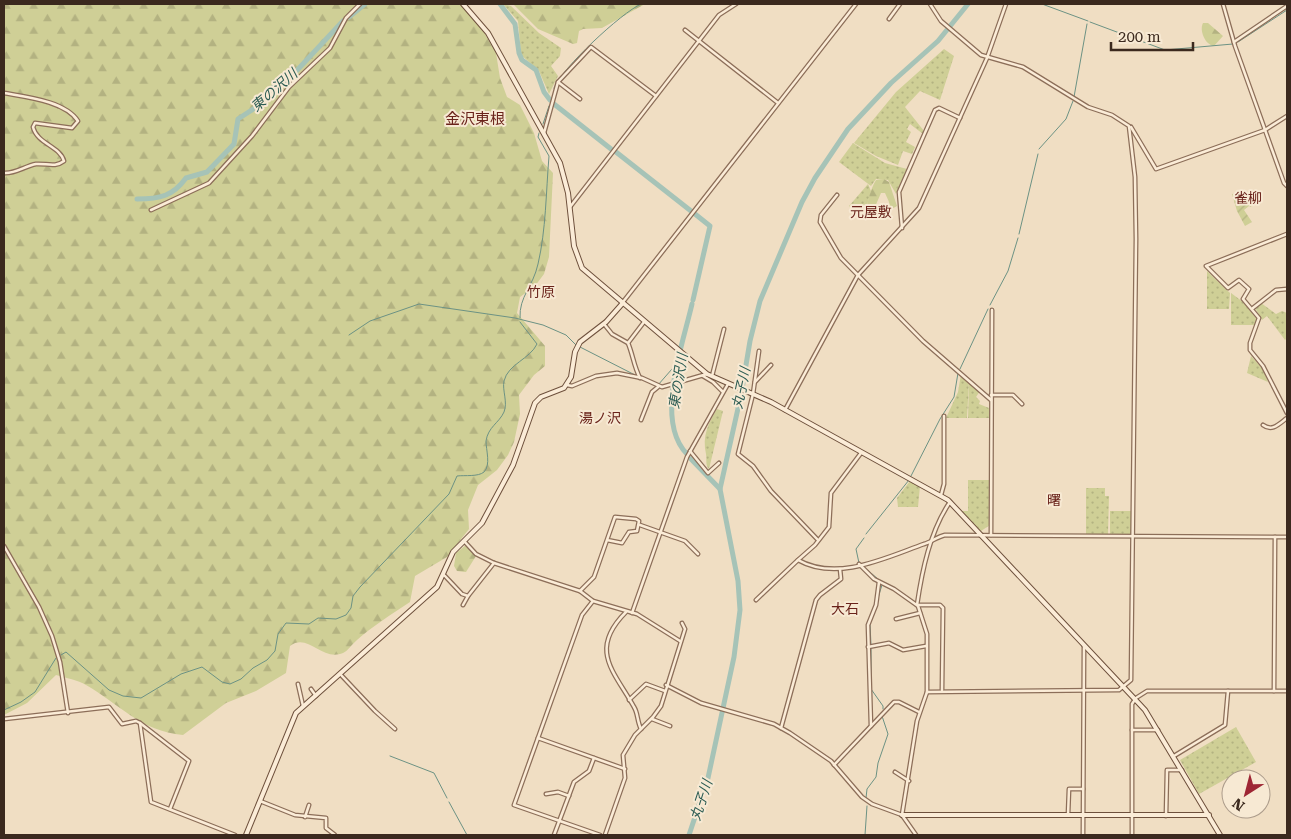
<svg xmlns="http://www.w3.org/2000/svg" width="1291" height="839" viewBox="0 0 1291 839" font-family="'Roboto Serif','Noto Sans JP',serif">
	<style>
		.grass { fill: url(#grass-dots) }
		.forest { fill: url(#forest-firs) }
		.garden { fill: url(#garden-furrows) }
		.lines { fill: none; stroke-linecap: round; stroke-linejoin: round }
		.stream { stroke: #6c9284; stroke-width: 1 }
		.river { stroke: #a6c3b7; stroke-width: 5 }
		.street-casing { stroke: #8c6e59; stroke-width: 5 }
		.secondary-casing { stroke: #6e503c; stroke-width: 6 }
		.street { stroke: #fbecd7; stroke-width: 2.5 }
		.secondary { stroke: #fbecd7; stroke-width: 4 }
		.labels { text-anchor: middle; stroke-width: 4; stroke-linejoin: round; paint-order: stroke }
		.water-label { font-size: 14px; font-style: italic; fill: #2c5c53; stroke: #f7e9d3 }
		.neighbourhood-label { font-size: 14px; fill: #6a231b; stroke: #f7e9d3 }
		.quarter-label { font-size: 15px; fill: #6a231b; stroke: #f7e9d3 }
	</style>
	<defs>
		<pattern id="grass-dots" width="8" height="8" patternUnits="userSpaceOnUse" patternTransform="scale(1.25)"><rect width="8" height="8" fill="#cfcf96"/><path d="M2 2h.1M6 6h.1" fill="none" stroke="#b3b281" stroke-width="1.8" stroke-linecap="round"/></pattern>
		<pattern id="forest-firs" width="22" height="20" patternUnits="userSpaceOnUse" patternTransform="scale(1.25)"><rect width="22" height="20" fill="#cfcf96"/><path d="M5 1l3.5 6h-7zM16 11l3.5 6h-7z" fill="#b3b281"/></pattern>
		<pattern id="garden-furrows" width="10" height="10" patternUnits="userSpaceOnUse" patternTransform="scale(1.25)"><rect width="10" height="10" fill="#cfcf96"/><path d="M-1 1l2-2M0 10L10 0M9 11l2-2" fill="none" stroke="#b3b281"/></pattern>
	</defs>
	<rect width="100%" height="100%" fill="#f0dec3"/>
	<g class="grass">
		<polygon points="503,4 511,6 539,33 561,48 560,56 551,66 558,76 549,94 539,71 521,55 518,21"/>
		<polygon points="944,49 954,56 940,100 920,91 905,107 924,131 923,134 910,124 907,129 911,132 906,142 915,147 912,154 903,151 898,165 876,156 854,143 896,92"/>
		<polygon points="853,143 885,163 907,169 896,194 888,180 876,179 871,186 839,162"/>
		<polygon points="868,184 871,191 864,216 849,206"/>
		<polygon points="1207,271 1230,293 1229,309 1207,309"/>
		<polygon points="1231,293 1243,302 1257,319 1255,325 1231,325"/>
		<polygon points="1261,303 1276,314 1282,311 1287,313 1287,338 1285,340 1267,316 1262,320 1255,308"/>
		<polygon points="1251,356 1263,369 1268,382 1247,373"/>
		<polygon points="961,374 969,382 967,418 946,418 958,392"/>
		<polygon points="969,382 980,391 976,397 980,401 979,404 989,408 989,418 968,418"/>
		<path d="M717 409 723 411 709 469C705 465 707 460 706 454 702 436 708 424 717 409Z"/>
		<polygon points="968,480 989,480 990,525 981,531 962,511 968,511"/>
		<polygon points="910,481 920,486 918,507 898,507 897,498"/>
		<polygon points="1086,488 1105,488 1105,496 1109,496 1108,534 1086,534"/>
		<polygon points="1110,511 1132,511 1132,535 1110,534"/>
		<polygon points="1236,727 1256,762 1199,794 1180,760"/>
	</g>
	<g class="forest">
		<path d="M4 4H461L481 27 496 53 500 78 507 97 520 105 534 133 542 161 553 173 549 257 544 274 535 286 520 297 517 313 545 346V366L534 375 519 395 520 414 514 442 508 455 497 470 478 485 468 510 469 529 447 557 415 576 410 602C392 614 373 626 357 640 352 644 348 651 343 653 322 662 308 632 290 646L286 673 256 691 226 703 183 735C140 731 121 705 86 685 78 680 66 678 56 675L27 703 4 715Z"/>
		<polygon points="513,4 645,4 602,28 583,29 579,31 577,43 573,44 538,29"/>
		<path d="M1203 23H1208L1223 36 1214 46C1205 45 1199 30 1203 23Z"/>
		<path d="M884 179 889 182 897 206 890 210 889 202 885 193H881L871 216 868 218C864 209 871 188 876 180Z"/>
		<polygon points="466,545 473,547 476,556 466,572 457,571 454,566 456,553"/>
	</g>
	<polygon class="garden" points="1237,193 1253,202 1251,207 1249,206 1244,210 1252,222 1245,226 1237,211 1232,194"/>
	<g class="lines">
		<g class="stream">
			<polyline points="1042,4 1088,21"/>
			<polyline points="1090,22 1165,50 1233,44"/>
			<polyline points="1238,42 1287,10"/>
			<path d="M554 88C562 68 621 13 641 4"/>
			<polyline points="1074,97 1087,24"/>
			<polyline points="543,124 549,106"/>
			<polyline points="1039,149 1066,119 1073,101"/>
			<polyline points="1019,234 1038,154"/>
			<polyline points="990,305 1008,271 1018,238"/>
			<path d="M520 318C519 296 533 287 538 264 546 230 546 192 549 156L538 137 539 133"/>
			<polyline points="349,335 370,321 419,304 515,318 543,325 566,335 576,345"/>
			<polyline points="580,347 635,375"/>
			<polyline points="960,369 988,309"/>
			<polyline points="658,385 679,361"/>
			<polyline points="911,476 940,419 954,397 958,373"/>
			<polyline points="866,534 909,480"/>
			<polyline points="859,563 856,549 864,538"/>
			<polyline points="865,568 878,579"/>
			<polyline points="872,617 882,585"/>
			<polyline points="870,624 871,645"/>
			<polyline points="871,649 871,689 883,706 883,709"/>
			<path d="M61 655 66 652 109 690 123 696 141 698 181 674 202 667 222 682 230 684 241 679 253 668 267 660 275 651 278 634 286 623 309 624 318 618 336 619 346 615 351 608 353 596 360 587 449 494 457 476C465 475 478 477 484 472 491 465 486 450 486 441 488 427 499 423 504 412 508 402 502 390 504 381 508 364 530 359 537 344L520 322"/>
			<polyline points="4,710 21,702 35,692 56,658"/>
			<polyline points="390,756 434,773 447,798"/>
			<polyline points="866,798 867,789 876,777 878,763 888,734 882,716"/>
			<polyline points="449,802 467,835"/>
			<polyline points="865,835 867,806"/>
		</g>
		<g class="river">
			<polyline points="500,4 515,24 519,53 522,60 536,70 544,92 550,100"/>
			<polyline points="349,17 365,4"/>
			<polyline points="554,104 611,149"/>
			<polyline points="616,152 691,211"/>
			<path d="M137 199C160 199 173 196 186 178L207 172 234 144 238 119 261 104 272 88 287 81 343 21"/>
			<polyline points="693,300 710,226 695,214"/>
			<path d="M687 454C654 421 683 344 692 304"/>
			<polyline points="691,459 720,489"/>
			<polyline points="689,835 708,778 734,657 740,610 738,581 720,489 741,395 750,341 760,301 802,202 815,178 848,129 891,83 938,41 968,4"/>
		</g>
		<g class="street-casing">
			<g id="street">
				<polyline points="1223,4 1235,46 1284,183 1287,186"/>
				<polyline points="889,19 900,4"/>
				<polyline points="685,30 778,103"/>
				<polyline points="1234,42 1287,6"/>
				<polyline points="558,82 580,99"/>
				<path d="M4 93C26 97 65 101 78 121L72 128 35 123 33 127C37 144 60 146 64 161 55 168 46 163 36 164 25 166 15 174 4 173"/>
				<polyline points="1131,127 1156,169 1265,130 1287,116"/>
				<polyline points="544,133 558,82 591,47 656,96"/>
				<polyline points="837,195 821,215 820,222 841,258 923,341 991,400"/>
				<polyline points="570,207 719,15 736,4"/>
				<polyline points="151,210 209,183 252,136 289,87 330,48 346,18 360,4"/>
				<polyline points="902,228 899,192 935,110 939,108 960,118"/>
				<polyline points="1287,234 1206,266 1228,288 1239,280 1249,289 1243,299 1259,318 1250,343 1250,350 1263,366 1287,413"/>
				<polyline points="623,302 856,4"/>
				<polyline points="1253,308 1276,290 1287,289"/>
				<polyline points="604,324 612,334 628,343"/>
				<polyline points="759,351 753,394 738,454 753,466 771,491 818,540"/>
				<polyline points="703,376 713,382 723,392"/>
				<polyline points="712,376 724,329"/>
				<path d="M640 378C634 367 633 355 628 343L644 322"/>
				<polyline points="755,382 771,365"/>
				<polyline points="567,385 572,386 596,376 617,373 642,378 662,387 707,374"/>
				<polyline points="991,395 1013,395 1022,404"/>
				<polyline points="785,410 858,275 919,208 987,58 1006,4"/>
				<polyline points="641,420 652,392 658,387"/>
				<path d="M1263 425C1272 432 1279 424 1287 418"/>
				<polyline points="690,451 708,473 719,463"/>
				<polyline points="941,495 944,484 944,416"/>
				<polyline points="640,525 685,541 698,554"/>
				<polyline points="991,535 992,310"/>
				<polyline points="464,541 476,554 494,563 580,591 593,601 637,614 680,641"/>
				<polyline points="4,546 39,607 52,636 60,662 68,713"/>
				<polyline points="798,560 815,545 829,527 831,493 861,453"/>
				<polyline points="859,564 874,579 894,589 918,606 927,634 927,692 917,721 902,815"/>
				<polyline points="444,575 462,594 468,596 494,563"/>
				<polyline points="580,591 594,577 615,517 636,519 639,521 637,531 629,532 622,543 607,540"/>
				<path d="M756 600 798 560C837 582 885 558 924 544 931 542 937 537 945 535L1287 537"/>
				<polyline points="593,601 582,615 514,805 600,835"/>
				<polyline points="463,605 468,596"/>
				<path d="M626 612C588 650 614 671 634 707 638 713 637 721 641 729"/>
				<polyline points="632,613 687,457 728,384"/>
				<polyline points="896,619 920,613"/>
				<polyline points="868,647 889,643 903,650 926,646"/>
				<polyline points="341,675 375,711 395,729"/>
				<polyline points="298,684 303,706"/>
				<polyline points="666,685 701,703 774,724 790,733 831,761 862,797 872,804 902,815 916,835"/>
				<polyline points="311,689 316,696"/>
				<path d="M942 690 943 608 940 605H917C922 571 930 531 950 502"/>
				<polyline points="1274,691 1275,537"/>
				<polyline points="927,692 1119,690 1131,680 1136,239 1135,177 1129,126 1112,115 1088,107 1023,67 981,55 941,21 930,4"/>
				<polyline points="629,700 646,684 665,691"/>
				<polyline points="4,719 109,707 122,724 136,721 140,723 189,761 170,809"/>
				<polyline points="652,719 670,726"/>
				<polyline points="140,723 151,802 235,835"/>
				<polyline points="871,726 894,702 899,702 919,712"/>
				<polyline points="781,728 816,600 820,595 841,579 840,569"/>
				<polyline points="1132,730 1158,730"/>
				<polyline points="538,738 625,769"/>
				<polyline points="1174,756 1225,725 1228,691"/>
				<polyline points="834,765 871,726 868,625 876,605 879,582"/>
				<polyline points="895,772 909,781"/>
				<polyline points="546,794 558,792 569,796"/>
				<polyline points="260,801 295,815 326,818 326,828 335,835"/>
				<polyline points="1068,815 1069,789 1083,789"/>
				<polyline points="1166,816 1167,770 1182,770"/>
				<polyline points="305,817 309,805"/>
				<polyline points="554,835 574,782 589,771 594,758"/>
				<polyline points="605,835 625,778 623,755 635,735 653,717 661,706 685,629 682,623"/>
				<polyline points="1083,835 1084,646"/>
				<polyline points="1132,835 1132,704 1136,698 1147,691 1287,691"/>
			</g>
		</g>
		<g class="secondary-casing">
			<g id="secondary">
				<polyline points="463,4 488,33 560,163 568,193 574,246 582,268 707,374 771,402 948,500 1145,710 1220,835"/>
				<polyline points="902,815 1209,815"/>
				<polyline points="246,835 296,713 437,587 453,552 482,523 513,465 535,403 541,397 564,388 571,377 575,352 580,342 606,322 622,304"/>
			</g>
		</g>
		<use href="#street" class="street"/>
		<use href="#secondary" class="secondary"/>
	</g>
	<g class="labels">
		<g class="water-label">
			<text transform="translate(274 90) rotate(-41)" y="5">東の沢川</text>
			<text transform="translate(678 381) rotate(-81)" y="5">東の沢川</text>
			<text transform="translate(741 388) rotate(-78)" y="5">丸子川</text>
			<text transform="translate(701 800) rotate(-72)" y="5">丸子川</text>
		</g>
		<g class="neighbourhood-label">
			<text x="1248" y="203">雀柳</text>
			<text x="871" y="217">元屋敷</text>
			<text x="541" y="297">竹原</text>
			<text x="600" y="423">湯ノ沢</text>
			<text x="1054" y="505">曙</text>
			<text x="845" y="614">大石</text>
		</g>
		<g class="quarter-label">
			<text x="475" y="124">金沢東根</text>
		</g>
	</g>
	<rect width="1291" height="839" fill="none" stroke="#3b291e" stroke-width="10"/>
	<g transform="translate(1246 794) rotate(216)"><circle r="24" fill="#f7e9d3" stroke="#ac9c8b"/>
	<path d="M0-4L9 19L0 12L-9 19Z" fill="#9e2634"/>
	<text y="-8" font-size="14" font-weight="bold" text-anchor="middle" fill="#3b291e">N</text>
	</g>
	<path d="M1111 42v8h82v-8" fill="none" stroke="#3b291e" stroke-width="2.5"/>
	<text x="1118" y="42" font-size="15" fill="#3b291e" stroke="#f7e9d3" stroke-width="4" paint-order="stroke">200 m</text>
</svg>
